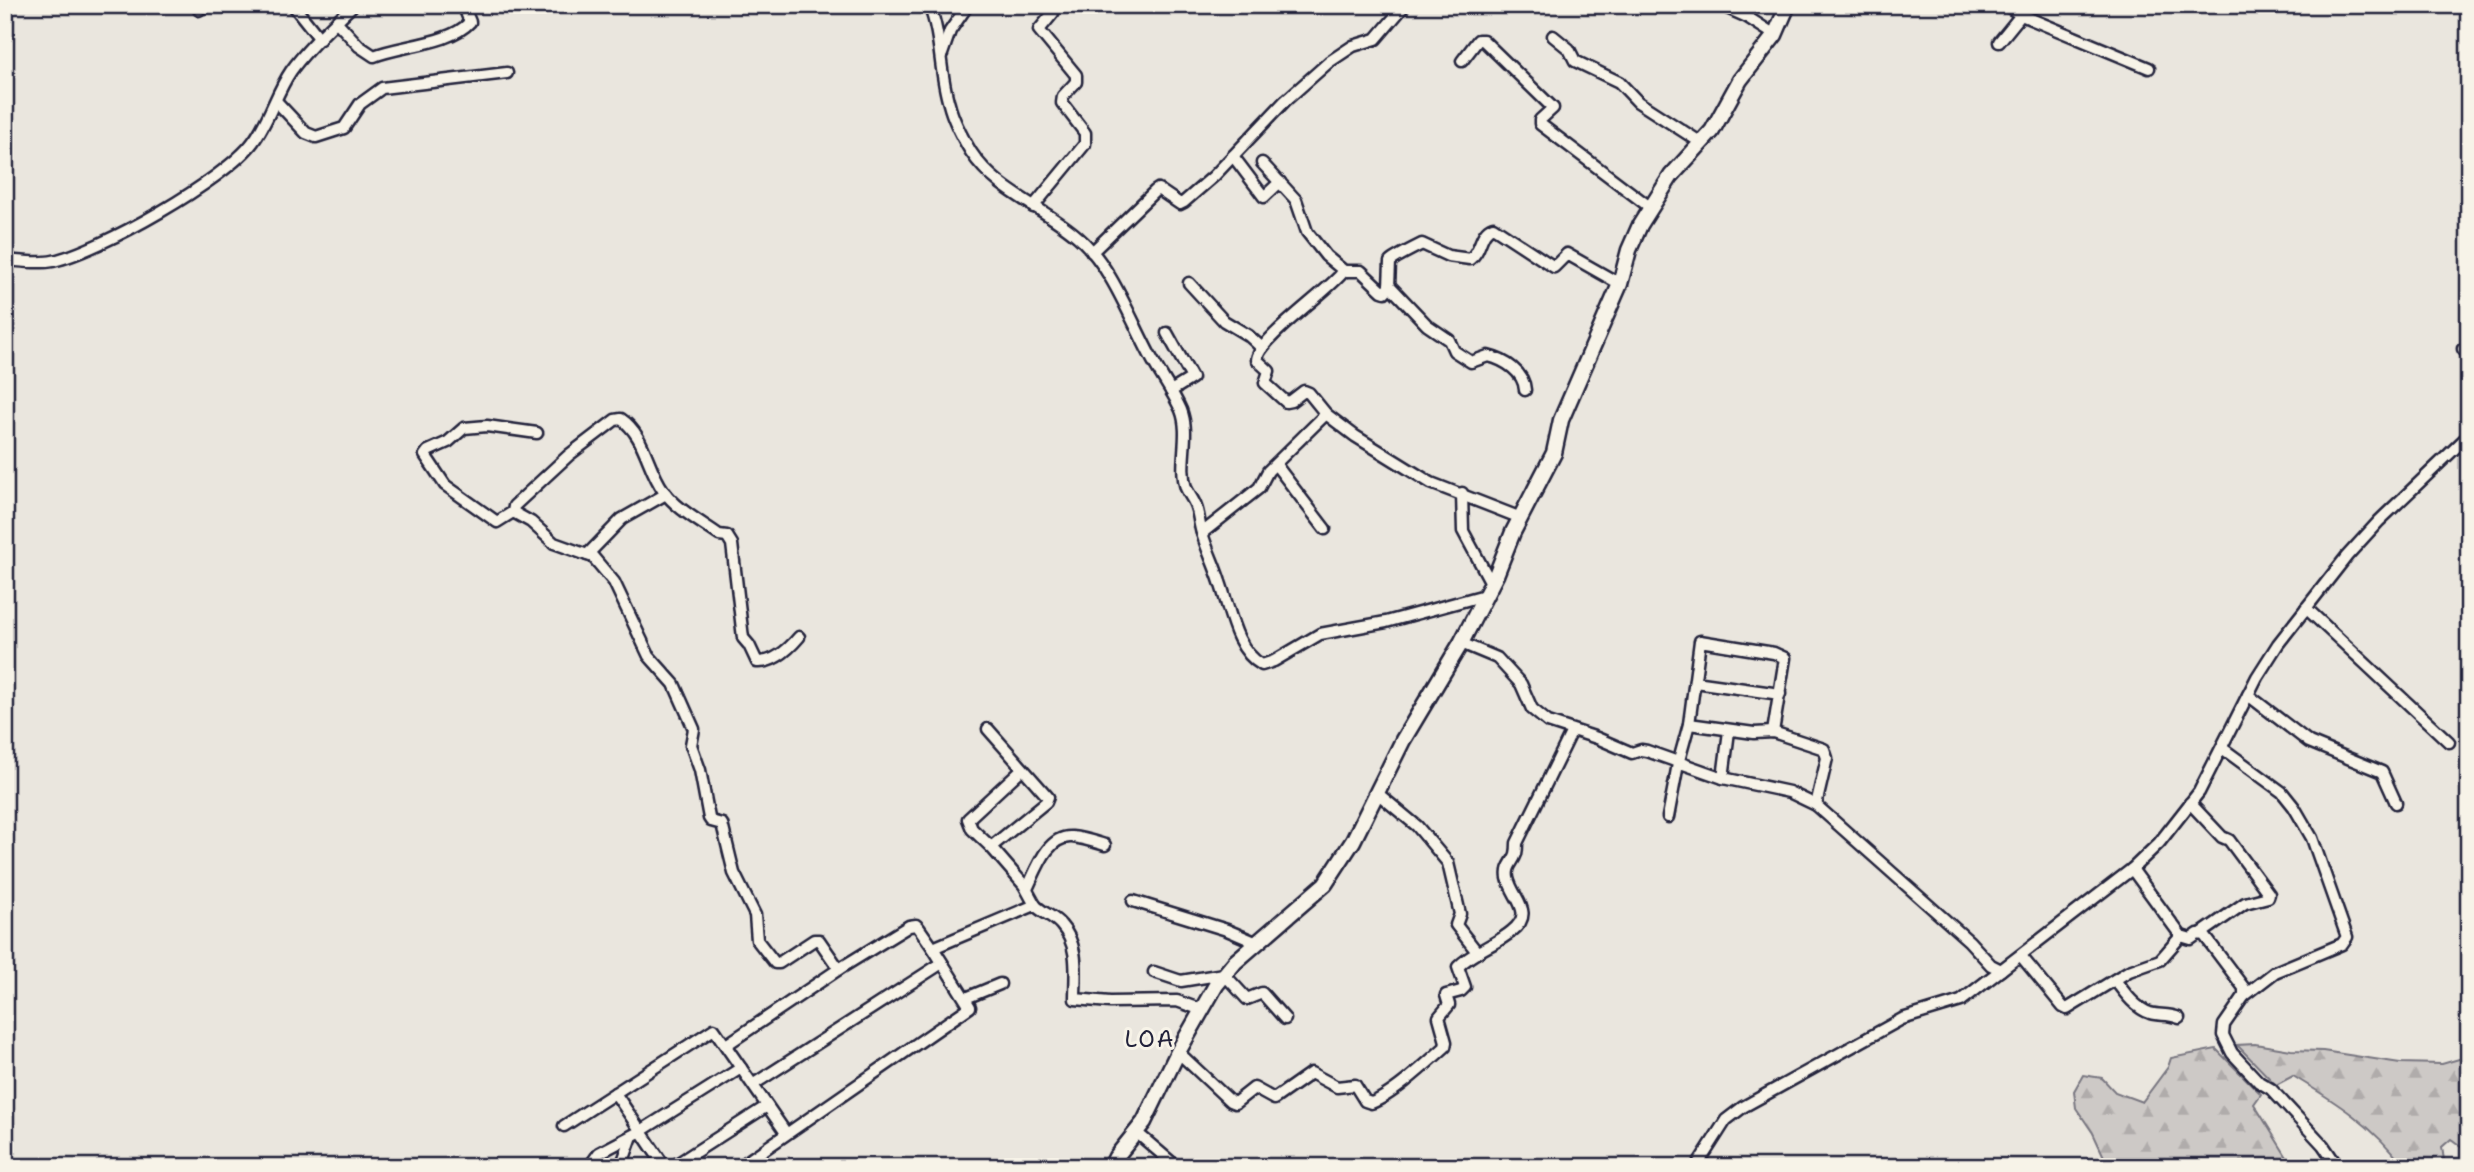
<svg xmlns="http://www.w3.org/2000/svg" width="2474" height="1172" viewBox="0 0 2474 1172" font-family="'Shantell Sans',sans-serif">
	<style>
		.forest { fill: url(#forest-firs); stroke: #787680; stroke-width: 2 }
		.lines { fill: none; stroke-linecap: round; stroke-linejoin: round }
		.street-casing { stroke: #22223b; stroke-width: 15 }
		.secondary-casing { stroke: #22223b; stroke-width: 19 }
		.street { stroke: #f7f3e8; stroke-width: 10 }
		.secondary { stroke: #f7f3e8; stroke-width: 14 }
		.labels { text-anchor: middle; stroke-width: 6; stroke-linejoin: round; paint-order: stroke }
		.quarter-label { font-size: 23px; letter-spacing: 2px; fill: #22223b; stroke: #f7f3e8 }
	</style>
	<defs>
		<pattern id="forest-firs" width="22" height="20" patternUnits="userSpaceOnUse" patternTransform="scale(1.75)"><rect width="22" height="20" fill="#cdc9c6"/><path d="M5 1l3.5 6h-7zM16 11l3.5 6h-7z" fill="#b0acab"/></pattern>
	</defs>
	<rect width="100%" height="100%" fill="#eae6de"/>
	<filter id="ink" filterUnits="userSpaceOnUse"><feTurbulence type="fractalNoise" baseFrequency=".0143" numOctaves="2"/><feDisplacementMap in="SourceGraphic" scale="14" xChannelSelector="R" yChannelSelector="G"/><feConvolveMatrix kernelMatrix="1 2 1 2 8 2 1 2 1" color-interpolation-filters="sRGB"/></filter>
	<g filter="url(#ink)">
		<g class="forest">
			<path d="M2255 1044 2291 1050 2323 1051 2400 1063 2442 1064 2469 1056V1152L2451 1139 2442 1147 2445 1167H2404C2373 1125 2336 1102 2293 1076L2276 1085 2237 1045Z"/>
			<polygon points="2216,1049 2261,1094 2254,1104 2293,1167 2095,1167 2105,1159 2093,1133 2076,1108 2074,1091 2083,1075 2102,1078 2115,1092 2142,1102 2168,1067 2171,1058"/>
		</g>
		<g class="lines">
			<g class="street-casing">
				<g id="street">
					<polyline points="293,5 320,39"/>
					<path d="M929 5C942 37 939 72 949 104 953 120 962 137 971 152 997 192 1044 207 1078 237 1112 266 1131 321 1152 359 1161 376 1173 392 1181 410 1191 435 1178 463 1186 488 1189 495 1194 500 1196 507 1199 515 1199 524 1202 533 1207 550 1215 566 1220 582 1230 610 1235 650 1262 665L1274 661 1320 634 1386 622 1485 595"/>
					<polyline points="1720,5 1747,17 1775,35"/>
					<polyline points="2006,5 2021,15 2149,68"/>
					<polyline points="199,10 206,5"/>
					<path d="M337 22 359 46 374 56C402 45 450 44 470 22L463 5"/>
					<polyline points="1553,36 1569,49 1575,61 1619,82 1638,102 1700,142"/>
					<polyline points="1999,42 2021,15"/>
					<polyline points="942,54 950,31 968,5"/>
					<polyline points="1462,61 1478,40 1483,40 1553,108 1540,120 1540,124 1651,208"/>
					<polyline points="276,101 306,133 316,137 344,128 360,104 382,88 507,73"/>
					<polyline points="1233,156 1264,197 1280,182"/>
					<path d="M1262 163 1296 200 1307 232 1326 256 1344 271H1361L1382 291 1385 292 1389 287 1390 262C1393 259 1416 247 1422 244L1448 256 1470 259C1482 251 1479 232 1493 227L1554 267 1567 254 1620 284"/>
					<polyline points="1033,207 1085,144 1085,133 1062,103 1063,96 1076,82 1076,75 1039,30 1053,13 1053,5"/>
					<polyline points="1092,252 1155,191 1158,189 1180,204 1184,202 1214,176 1285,101 1329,62 1353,46 1376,39 1405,5"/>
					<path d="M5 260C20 261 39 264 53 261 100 251 225 180 253 142 269 121 276 93 291 71 308 47 332 26 353 5"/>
					<path d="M1344 271C1329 291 1257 340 1257 360L1269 371 1265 383 1286 402 1291 401 1304 391 1309 393 1326 414 1355 436 1431 483 1521 518"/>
					<polyline points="1189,283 1224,321 1249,336 1262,348"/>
					<path d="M1389 285 1427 325 1449 340 1454 351 1471 362 1488 356C1505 360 1524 372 1525 390"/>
					<polyline points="1167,333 1192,378 1171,391"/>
					<polyline points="2463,349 2469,356"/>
					<path d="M537 433 487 426 464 428 448 442 428 451 425 455 445 485 497 522 513 512 514 506 569 455 615 420 621 419C645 435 647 468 663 490 676 509 701 522 719 535L727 536 732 544 743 638 749 645 757 662C774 663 788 650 799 637"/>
					<polyline points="1276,465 1325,529"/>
					<polyline points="1462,493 1463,531 1491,583"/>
					<polyline points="513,512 531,522 554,543 593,557 614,582 649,656 674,684 694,729 691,745 700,770 709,818 711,821 722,824 734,873 755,915 757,940 775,963 779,963 814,940 819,940 839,969"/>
					<polyline points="1202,533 1259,488 1268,471 1326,414"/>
					<polyline points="587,555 622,519 666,494"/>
					<polyline points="2306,608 2449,742"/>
					<polyline points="1461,643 1497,658 1521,684 1532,709 1548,722 1597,738 1632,753 1641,750 1647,751 1723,778 1789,792 1816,805 1969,941 1991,965 2001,970 2132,869 2159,843 2199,792 2257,677 2278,644 2347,556 2379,521 2469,435"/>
					<polyline points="1695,682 1780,694"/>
					<polyline points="2248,695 2309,742 2382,772 2396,803"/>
					<polyline points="1689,724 1754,733 1773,732 1824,749 1827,758 1816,805"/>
					<polyline points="988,729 1048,797 1046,802 991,847 1024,885 1035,905"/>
					<polyline points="2222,748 2282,792 2294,807 2312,838 2347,937 2342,944 2275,972 2244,996 2224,1025 2223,1035 2232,1053 2259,1082 2271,1089 2323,1145 2338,1167"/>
					<polyline points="1723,778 1729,731"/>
					<polyline points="1376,792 1417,826 1448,863 1460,914 1456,925 1477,952"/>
					<polyline points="2190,803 2222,837 2229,840 2269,894 2268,897 2245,903 2202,933"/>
					<polyline points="1668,817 1678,764 1689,724 1700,641 1774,653 1785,658 1773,732"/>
					<polyline points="991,847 972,829 968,819 1022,769"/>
					<polyline points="2132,869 2181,936 2191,939 2198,934 2204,935 2244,988 2244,996"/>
					<path d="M1027 889C1036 871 1047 835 1072 837 1083 838 1095 842 1105 845"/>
					<polyline points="1133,901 1227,930 1255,942 1258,941"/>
					<polyline points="2021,956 2063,1007 2067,1009 2129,971 2160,960 2181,936"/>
					<polyline points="1154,972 1181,981 1224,974 1247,999 1262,993 1285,1019"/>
					<path d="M2115 980C2124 992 2135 1008 2150 1013 2160 1016 2168 1013 2179 1018"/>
					<polyline points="966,998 1000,984"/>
					<polyline points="726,1045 839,969 909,926 916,925 919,928 933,948"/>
					<path d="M1178 1052 1230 1101 1235 1103 1254 1088 1274 1099 1311 1073 1337 1087 1355 1085 1365 1101 1371 1103C1393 1095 1427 1063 1445 1047L1446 1042 1439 1017 1449 1005 1446 995 1461 991 1465 987 1458 967C1473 951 1496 945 1512 931 1536 912 1512 898 1508 878 1506 866 1513 863 1516 854 1517 850 1517 846 1517 843L1572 731"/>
					<polyline points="754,1084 942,963"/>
					<polyline points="615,1093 665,1167"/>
					<polyline points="564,1126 714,1029 786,1133"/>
					<polyline points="1136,1132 1177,1167"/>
					<polyline points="589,1167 599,1153 641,1131 741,1068"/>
					<polyline points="621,1167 632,1136"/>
					<polyline points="672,1167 767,1106"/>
					<path d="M739 1167 970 1007 933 948 1035 905C1042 913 1054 916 1061 925 1080 946 1075 974 1075 999L1110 1002 1177 1001 1202 1010"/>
					<polyline points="1696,1167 1726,1120 1743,1107 1902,1019 1961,1001 2001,970"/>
				</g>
			</g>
			<g class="secondary-casing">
				<polyline id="secondary" points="1111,1167 1116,1157 1144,1122 1178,1052 1216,985 1235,962 1325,884 1353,841 1403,740 1461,643 1496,575 1513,532 1554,453 1561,420 1620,284 1629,250 1640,225 1671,176 1712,131 1740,80 1775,35 1788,5"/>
			</g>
			<use href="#street" class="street"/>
			<use href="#secondary" class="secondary"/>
		</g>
	</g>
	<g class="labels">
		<g class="quarter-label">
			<text x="1150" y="1047">LOA</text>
		</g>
	</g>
	<rect width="2474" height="1172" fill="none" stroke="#f7f3e8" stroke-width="28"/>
	<rect x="14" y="14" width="2446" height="1144" fill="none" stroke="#22223b" stroke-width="2.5" filter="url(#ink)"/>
</svg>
